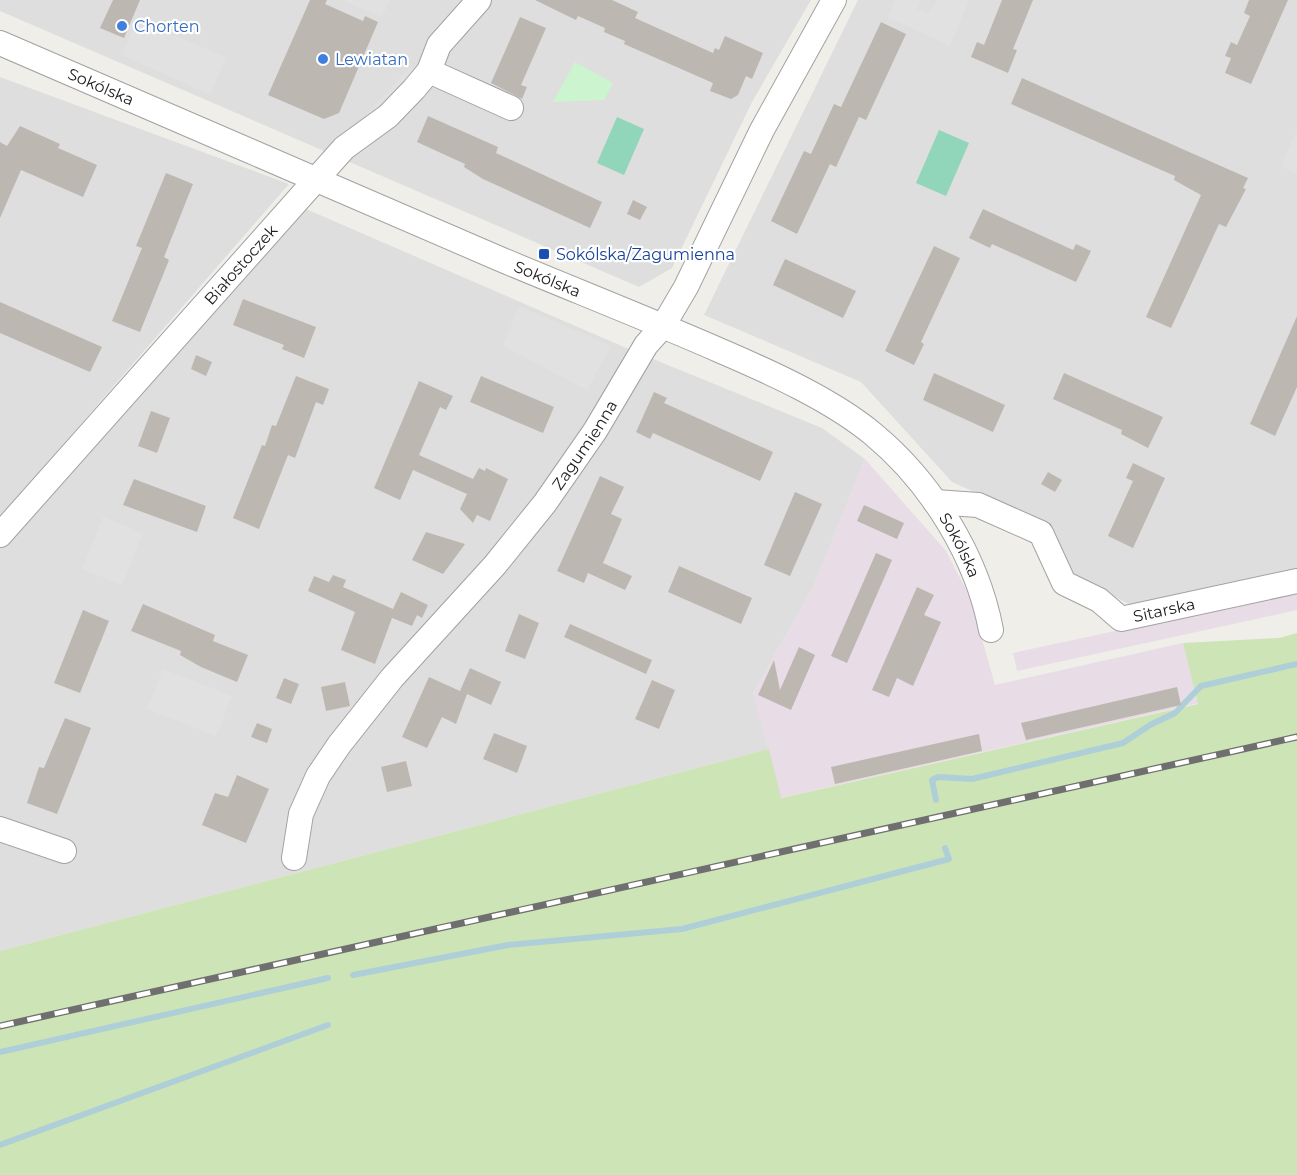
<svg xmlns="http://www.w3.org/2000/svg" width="1297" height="1175" viewBox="0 0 1297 1175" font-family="Montserrat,sans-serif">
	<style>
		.residential { fill: #dfdede }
		.industrial { fill: #e8dce6 }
		.grass { fill: #cde4b6 }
		.park { fill: #ccf4cf }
		.pitch { fill: #91d5ba }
		.parking { fill: #e1e1e1 }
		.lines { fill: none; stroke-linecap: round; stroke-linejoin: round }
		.stream { stroke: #afcfd8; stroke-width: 6 }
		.building { fill: #bdb7b2 }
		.minor-casing { stroke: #a2a2a2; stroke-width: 26 }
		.minor { stroke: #fff; stroke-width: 24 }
		.rail-casing { stroke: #6f6f6f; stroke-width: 7 }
		.rail { stroke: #fff; stroke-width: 4.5; stroke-dasharray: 14; stroke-linecap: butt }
		.shop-dot { fill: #3f7fe0; stroke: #fff; stroke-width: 2 }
		.transit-dot { fill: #1a4fb4; stroke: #fff; stroke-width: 2 }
		.labels { text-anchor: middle; stroke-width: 4.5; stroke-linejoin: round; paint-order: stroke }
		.shop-label { font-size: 16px; fill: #366cbe; stroke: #fff; text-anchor: start }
		.street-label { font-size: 16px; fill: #212121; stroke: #fff }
		.transit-label { font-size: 16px; fill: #164399; stroke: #fff; text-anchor: start }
	</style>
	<rect width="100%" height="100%" fill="#f0eee9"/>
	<g class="residential">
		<polygon points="0,0 811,0 752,102 672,268 639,287 0,11"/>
		<polygon points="858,0 1297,0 1297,574 1133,606 1071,575 1049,525 952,482 861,382 704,315"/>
		<polygon points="0,77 289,184 0,517"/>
		<polygon points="306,209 631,350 822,428 865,459 814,586 753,693 769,749 0,951 0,548"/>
	</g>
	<g class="industrial">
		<polygon points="865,459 946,551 970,597 995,685 1183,643 1199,703 780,798 753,693 814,586"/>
		<polygon points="1297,592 1297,610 1017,671 1013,653"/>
	</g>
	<polygon class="grass" points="1297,633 1297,1175 0,1175 0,951 769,749 781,798 1198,704 1183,643 1279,638"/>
	<polygon class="park" points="575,62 613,83 604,100 553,102"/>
	<g class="pitch">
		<polygon points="617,117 644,129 624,175 597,163"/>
		<polygon points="939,130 969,143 946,196 916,183"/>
	</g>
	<g class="parking">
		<polygon points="342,0 390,0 382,17"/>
		<polygon points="895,0 920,0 917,9 928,13 937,0 969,0 950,46 888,17"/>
		<polygon points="137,20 226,57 210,95 122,55"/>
		<polygon points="409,68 424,69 384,112 365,116"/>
		<polygon points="1297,130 1297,174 1281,166"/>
		<polygon points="519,306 611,346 587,390 503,346"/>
		<polygon points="103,517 143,533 122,585 82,569"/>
		<polygon points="163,669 232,696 216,736 147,709"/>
	</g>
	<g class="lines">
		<g class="stream">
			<polyline points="936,800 932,780 938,777 972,779 1123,743 1150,725 1175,713 1201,686 1297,664"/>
			<polyline points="353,975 508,945 682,929 949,859 945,848"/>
			<polyline points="0,1052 328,978"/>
			<polyline points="0,1145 328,1025"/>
		</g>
	</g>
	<g class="building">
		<polygon points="113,0 140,0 124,38 100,28"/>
		<polygon points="310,0 327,0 325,4 363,21 365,16 378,22 339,113 324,119 268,95"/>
		<polygon points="535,0 612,0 638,12 635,18 713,53 715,48 719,50 725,36 763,53 752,79 746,76 738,95 731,99 710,91 713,83 624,44 625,41 604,32 605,28 578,16 576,20"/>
		<polygon points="1002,0 1033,0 1013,49 1017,50 1008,73 971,57 977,42 984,45"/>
		<polygon points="1249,0 1288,0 1251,84 1225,73 1231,58 1225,56 1231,42 1237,45 1250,16 1244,13"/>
		<polygon points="520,17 546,28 521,85 527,87 522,99 491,83"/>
		<polygon points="881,22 906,34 866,120 859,117 836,167 830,164 797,234 771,221 804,151 811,154 834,104 841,107"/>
		<polygon points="1022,78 1248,178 1243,188 1246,189 1226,227 1219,224 1171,328 1146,317 1201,195 1174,180 1175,176 1011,104"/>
		<polygon points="428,116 498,147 496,153 602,202 590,228 483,179 464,167 465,164 417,142"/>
		<polygon points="20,126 60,144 58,148 97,165 83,197 21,170 0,218 0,142 7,146"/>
		<polygon points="166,173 193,184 164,257 169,260 140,332 112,321 142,248 136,246"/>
		<polygon points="633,200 647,207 640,220 627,214"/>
		<polygon points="983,209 1073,250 1076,244 1091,251 1076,282 992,244 990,248 969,238"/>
		<polygon points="934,246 960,258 921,342 924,344 914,365 885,351"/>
		<polygon points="785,259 856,291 843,318 773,285"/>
		<polygon points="243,299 316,327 304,358 282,349 284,345 233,325"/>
		<polygon points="0,302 102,347 90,372 0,333"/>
		<polygon points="1297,316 1297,387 1275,436 1250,424"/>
		<polygon points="196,355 212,362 206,376 191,369"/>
		<polygon points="934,373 1005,405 993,432 923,400"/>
		<polygon points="1064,373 1163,417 1148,448 1121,434 1122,430 1053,399"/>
		<polygon points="296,376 329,389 323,405 316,402 295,458 288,455 259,529 233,518 262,445 265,446 272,425 276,426"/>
		<polygon points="481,376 554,407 543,433 470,402"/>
		<polygon points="419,381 453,396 446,410 440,407 419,455 473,479 479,468 485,471 486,468 508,479 490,521 477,515 473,523 460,509 467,494 413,470 400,500 374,488"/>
		<polygon points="654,392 667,398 664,403 773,452 760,481 653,433 650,439 636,432"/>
		<polygon points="151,411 170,418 157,453 138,446"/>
		<polygon points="1133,463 1165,478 1133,548 1108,536 1133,481 1126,478"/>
		<polygon points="1048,472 1062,480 1055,492 1041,484"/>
		<polygon points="600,476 624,487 611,514 622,519 603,563 632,576 625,590 588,573 584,583 557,571"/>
		<polygon points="134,479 206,506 197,532 123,505"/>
		<polygon points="795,492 822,504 790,576 764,565"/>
		<polygon points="864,505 904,523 897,539 857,521"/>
		<polygon points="426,532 465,544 443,574 412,560"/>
		<polygon points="876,553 892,560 847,663 831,656"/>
		<polygon points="679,566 752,598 741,624 668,592"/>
		<polygon points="333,575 346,580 343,587 393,609 401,592 428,605 422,618 417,615 412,626 392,618 375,664 341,650 355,612 308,591 314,576 329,582"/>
		<polygon points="917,587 934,595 924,615 941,622 913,686 897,678 889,697 872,690"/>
		<polygon points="143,604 215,635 213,641 248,655 237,682 201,667 180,655 181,651 131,631"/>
		<polygon points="83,610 109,621 80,693 54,683"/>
		<polygon points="519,614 539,623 525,659 505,651"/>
		<polygon points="570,624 652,660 646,674 564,637"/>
		<polygon points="799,647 815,655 791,710 758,695 774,660 780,690"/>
		<polygon points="470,668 501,682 491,705 467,694 456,724 442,717 427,748 402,737 429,677 460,691"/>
		<polygon points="284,678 299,684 291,704 276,698"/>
		<polygon points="652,680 675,690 659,729 635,719"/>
		<polygon points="345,682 350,706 326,711 321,687"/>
		<polygon points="1177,687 1181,705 1026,740 1021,723"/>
		<polygon points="65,718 91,728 57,814 27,803 39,767 44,768"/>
		<polygon points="257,723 272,729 267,743 251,737"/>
		<polygon points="494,733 527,746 517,773 483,759"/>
		<polygon points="979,734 982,751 835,784 831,767"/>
		<polygon points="406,761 412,786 387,792 381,767"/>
		<polygon points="237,775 269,789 246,843 202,825 215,793 228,797"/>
	</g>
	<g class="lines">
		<g class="minor-casing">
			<g id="minor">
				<path id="s1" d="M0 43C167 114 333 188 500 259 574 290 648 319 721 351 770 372 832 400 873 434 931 482 977 556 991 630"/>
				<polyline points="429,71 511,108"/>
				<path id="s2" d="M935 502 978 505 1041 533 1064 583 1099 600 1121 619 1297 581"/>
				<path id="s3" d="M0 535 344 148 388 116 414 89 429 71 439 45 479 0"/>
				<polyline points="0,829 64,851"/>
				<path id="s4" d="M294 858 301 814 318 776 339 745 392 678 495 565 545 503 595 431 646 345 663 326 686 287 762 130 834 0"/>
			</g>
		</g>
		<use href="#minor" class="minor"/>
		<g class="rail-casing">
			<polyline id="rail" points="0,1026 1297,737"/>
		</g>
		<use href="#rail" class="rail"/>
	</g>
	<g class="shop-dot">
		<circle cx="122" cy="26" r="6"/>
		<circle cx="323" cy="59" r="6"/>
	</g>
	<rect class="transit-dot" x="538" y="248" width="12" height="12" rx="3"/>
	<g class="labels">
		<g class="shop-label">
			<text x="134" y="32">Chorten</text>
			<text x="335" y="65">Lewiatan</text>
		</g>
		<g class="street-label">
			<text dy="6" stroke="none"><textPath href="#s1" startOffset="110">Sokólska</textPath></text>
			<text dy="6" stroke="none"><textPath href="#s3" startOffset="362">Białostoczek</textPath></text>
			<text dy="6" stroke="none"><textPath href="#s1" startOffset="596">Sokólska</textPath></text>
			<text dy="6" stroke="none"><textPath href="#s4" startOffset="512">Zagumienna</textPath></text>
			<text dy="6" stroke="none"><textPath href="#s1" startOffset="1100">Sokólska</textPath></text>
			<text dy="6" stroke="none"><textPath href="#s2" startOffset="279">Sitarska</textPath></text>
		</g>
		<g class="transit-label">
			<text x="556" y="260">Sokólska/Zagumienna</text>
		</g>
	</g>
</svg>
